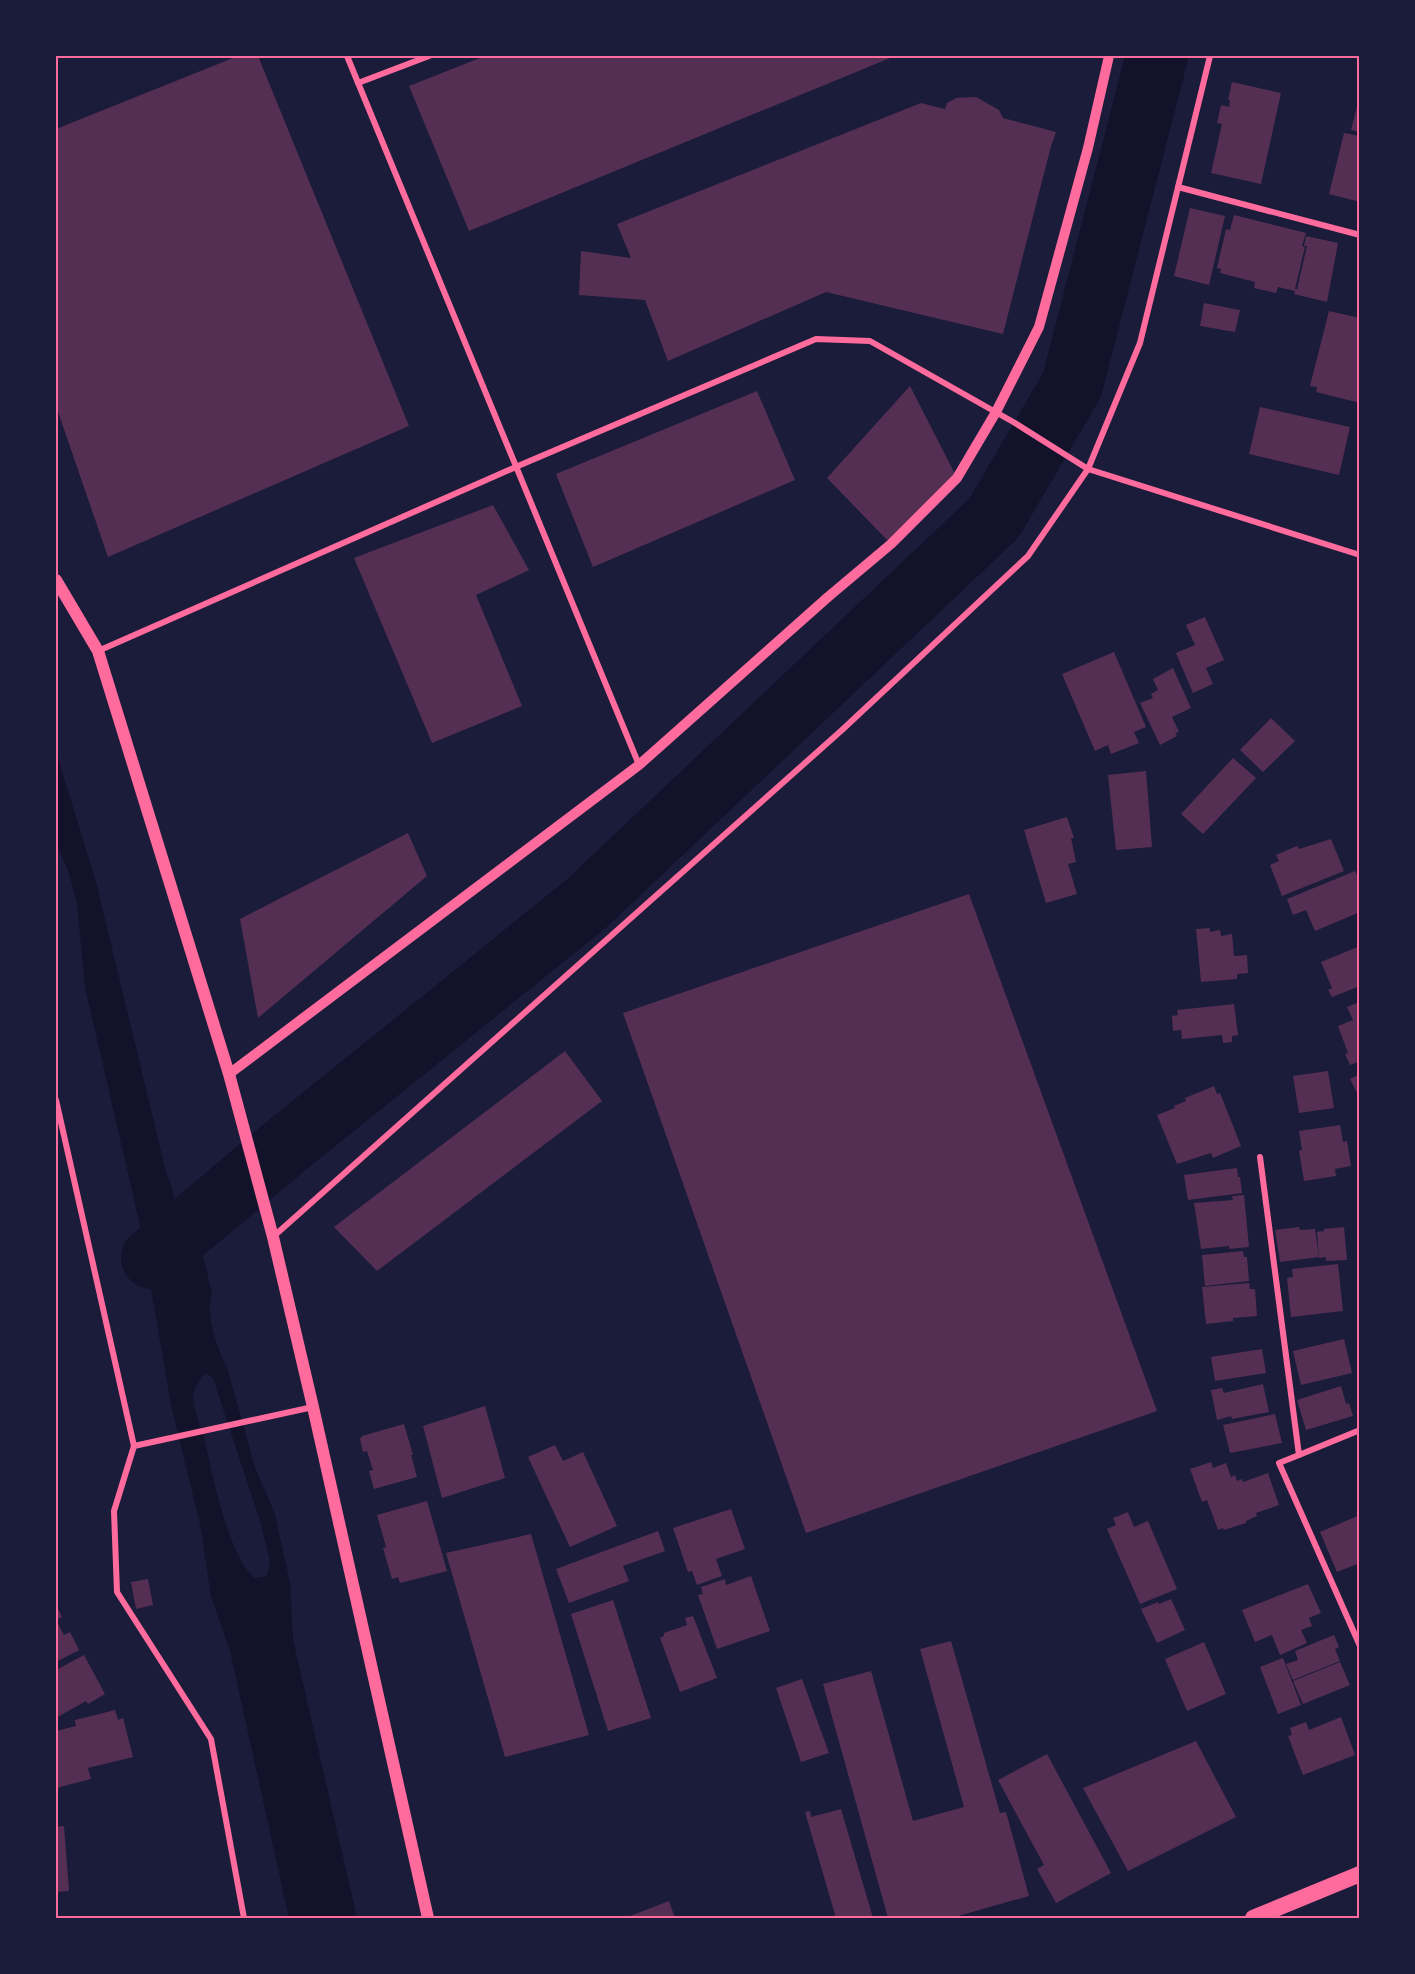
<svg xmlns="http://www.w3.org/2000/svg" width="1415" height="1974" viewBox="0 0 1415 1974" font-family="'Fira Sans',sans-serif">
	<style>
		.water { fill: #12122b; fill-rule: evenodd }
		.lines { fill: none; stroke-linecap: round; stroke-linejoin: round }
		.river { stroke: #12122b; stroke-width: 62 }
		.building { fill: #542f53 }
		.minor { stroke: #ff6b9d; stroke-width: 6 }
		.tertiary { stroke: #ff6b9d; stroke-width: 10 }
		.secondary { stroke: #ff6b9d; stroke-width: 12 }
		.trunk { stroke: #ff6b9d; stroke-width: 16 }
		.neatline { fill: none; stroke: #ff6b9d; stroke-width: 2 }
	</style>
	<rect width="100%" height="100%" fill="#1b1b3a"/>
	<path class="water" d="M56 752 96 882 167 1176C178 1195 173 1218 186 1237L194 1233 204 1186 209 1185 218 1218 205 1237 202 1251 212 1294C204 1310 218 1352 227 1367L255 1468 274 1511 290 1583 293 1640 357 1918H289L230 1651 211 1596 200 1524 171 1405 140 1225 85 987 77 903 69 873 56 843 58 830 56 823ZM206 1373 213 1378 261 1524 270 1561 267 1576 255 1578C228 1557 212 1472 204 1437 200 1425 194 1410 193 1397 193 1389 200 1378 206 1373Z"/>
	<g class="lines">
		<polyline class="river" points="152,1258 291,1142 586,904 994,518 1072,385 1157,56"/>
	</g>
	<g class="building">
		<polygon points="238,56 258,56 409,426 108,557 56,406 56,129"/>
		<polygon points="485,56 895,56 469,231 409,86"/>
		<polygon points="1232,82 1281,93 1261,184 1211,173 1222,124 1217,123 1221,105 1229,107 1230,100 1228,100"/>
		<polygon points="976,97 999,110 1003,118 1056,132 1051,146 1003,334 826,292 668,361 645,300 579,295 581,251 631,258 617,224 921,103 945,109 947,103 956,98"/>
		<polygon points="1359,99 1360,99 1360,132 1351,130"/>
		<polygon points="1344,133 1360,136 1360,202 1329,194"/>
		<polygon points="1190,208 1225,216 1209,285 1174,276"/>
		<polygon points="1234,215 1306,233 1302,246 1305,247 1295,289 1297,289 1307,246 1304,246 1306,236 1338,243 1327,302 1294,294 1295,291 1278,287 1276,293 1254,288 1255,282 1220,273 1221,269 1217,268 1226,229 1230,230"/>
		<polygon points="1204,303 1240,310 1235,332 1200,326"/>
		<polygon points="1329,311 1360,318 1360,403 1316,392 1317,387 1310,386"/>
		<polygon points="910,386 957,478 891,544 827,478"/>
		<polygon points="757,391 795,480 593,567 556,474"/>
		<polygon points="1260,407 1350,427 1339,475 1249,454"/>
		<polygon points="493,505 529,570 476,595 522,706 432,743 354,558"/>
		<polygon points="1205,617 1224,660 1206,668 1213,684 1193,693 1176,653 1195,645 1186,625"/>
		<polygon points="1114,652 1146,727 1134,732 1139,743 1111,754 1108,745 1095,751 1062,674"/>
		<polygon points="1173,668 1191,708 1172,717 1179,732 1175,733 1177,736 1160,745 1140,703 1153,698 1151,694 1158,690 1153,679"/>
		<polygon points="1271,718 1295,741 1263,772 1240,750"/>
		<polygon points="1233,758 1256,778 1203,834 1181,814"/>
		<polygon points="1146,771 1152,847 1116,850 1108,775"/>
		<polygon points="1067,817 1074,838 1071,838 1076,862 1068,864 1077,894 1046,903 1024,830"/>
		<polygon points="408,833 427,876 258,1018 240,919"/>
		<polygon points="1331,839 1344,871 1282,896 1270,865 1279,861 1276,855 1297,846 1299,849"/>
		<polygon points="1355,871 1360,881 1360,912 1315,931 1306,910 1293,915 1287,899"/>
		<polygon points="969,894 1157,1411 806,1533 623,1013"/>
		<polygon points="1210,928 1210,932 1220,930 1221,936 1232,934 1234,956 1247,955 1248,973 1237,974 1237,979 1201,982 1196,929"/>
		<polygon points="1360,946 1360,986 1332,997 1328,990 1332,988 1321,962"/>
		<polygon points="1360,1002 1360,1061 1350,1065 1345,1054 1348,1053 1338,1026 1353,1020 1347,1007"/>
		<polygon points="1234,1004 1238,1035 1232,1036 1232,1042 1223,1043 1222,1035 1182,1039 1181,1030 1173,1031 1172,1016 1178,1015 1177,1010"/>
		<polygon points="565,1051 602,1101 377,1271 334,1227"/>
		<polygon points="1328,1071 1334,1108 1299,1113 1293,1076"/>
		<polygon points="1360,1074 1360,1099 1350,1079"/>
		<polygon points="1214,1086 1217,1094 1220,1093 1241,1146 1213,1158 1211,1153 1177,1164 1157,1115 1175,1108 1174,1106 1186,1101 1185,1098"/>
		<polygon points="1340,1125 1343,1142 1347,1141 1351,1166 1335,1169 1336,1176 1304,1181 1299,1151 1302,1150 1299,1131"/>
		<polygon points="1237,1168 1238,1177 1240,1177 1242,1193 1188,1200 1184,1175"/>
		<polygon points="1244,1195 1249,1247 1229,1249 1229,1246 1201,1249 1194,1203 1233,1200 1232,1196"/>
		<polygon points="1299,1227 1300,1230 1315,1229 1319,1257 1280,1262 1275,1230"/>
		<polygon points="1344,1227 1347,1260 1326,1261 1326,1257 1319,1258 1317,1232 1324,1231 1324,1229"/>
		<polygon points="1243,1251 1244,1257 1247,1257 1249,1281 1205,1286 1202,1255"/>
		<polygon points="1338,1264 1343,1311 1291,1317 1287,1278 1293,1277 1292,1269"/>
		<polygon points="1249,1283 1250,1289 1255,1289 1257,1316 1233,1318 1233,1321 1206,1324 1202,1287"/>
		<polygon points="1344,1339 1352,1373 1301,1385 1293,1351"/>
		<polygon points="1262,1349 1266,1373 1215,1381 1211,1357"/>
		<polygon points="1263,1384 1269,1412 1232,1419 1231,1416 1217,1420 1211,1390 1222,1388 1224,1393"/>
		<polygon points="1341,1386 1346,1404 1349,1403 1353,1416 1306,1430 1297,1400"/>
		<polygon points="485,1406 505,1478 442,1498 423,1426"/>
		<polygon points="1275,1414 1282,1443 1230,1453 1223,1425"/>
		<polygon points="404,1424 413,1455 411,1455 417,1477 374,1489 369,1471 373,1470 367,1451 363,1452 360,1439 362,1436"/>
		<polygon points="555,1445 563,1461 583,1452 617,1526 570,1547 528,1457"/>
		<polygon points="1211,1462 1213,1468 1226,1463 1231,1477 1235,1475 1237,1481 1242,1479 1243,1482 1268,1473 1279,1505 1256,1513 1257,1516 1246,1521 1246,1523 1224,1530 1223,1528 1218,1530 1207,1500 1202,1502 1190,1469"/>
		<polygon points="427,1501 447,1571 400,1583 398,1577 392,1579 383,1548 386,1547 377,1515"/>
		<polygon points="731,1509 745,1549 716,1559 722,1576 697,1585 692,1571 688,1572 673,1528"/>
		<polygon points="1128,1512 1134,1527 1148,1521 1177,1589 1140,1604 1107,1529 1116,1525 1113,1518"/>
		<polygon points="1360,1515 1360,1563 1337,1572 1320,1532"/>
		<polygon points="658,1531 665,1551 623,1566 629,1581 569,1603 556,1569"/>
		<polygon points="531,1534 589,1735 505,1757 446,1553"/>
		<polygon points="751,1576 770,1631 717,1649 698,1595 703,1594 701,1587 725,1579 726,1585"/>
		<polygon points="148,1579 153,1605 136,1609 131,1582"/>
		<polygon points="1308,1584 1321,1613 1309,1618 1312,1626 1301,1630 1307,1643 1280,1655 1272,1635 1255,1642 1242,1610"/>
		<polygon points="1171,1599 1185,1630 1157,1643 1141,1609 1158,1602 1159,1604"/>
		<polygon points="613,1600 651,1718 608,1731 571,1614"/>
		<polygon points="56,1605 62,1617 56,1620 64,1635 70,1632 79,1650 56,1662"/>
		<polygon points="693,1616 717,1678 680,1692 660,1638 664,1636 664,1633 687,1625 685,1618"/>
		<polygon points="1334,1635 1339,1647 1335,1649 1340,1661 1293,1680 1286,1664 1298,1660 1295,1651"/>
		<polygon points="951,1641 1000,1813 1006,1812 1029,1896 951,1918 888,1918 823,1684 871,1671 913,1821 964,1807 920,1649"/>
		<polygon points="1204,1642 1226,1694 1187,1711 1165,1659"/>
		<polygon points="84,1655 105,1694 88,1704 86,1701 56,1718 56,1670"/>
		<polygon points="1283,1658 1301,1705 1278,1714 1260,1667"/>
		<polygon points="1340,1662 1350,1685 1303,1704 1293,1681"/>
		<polygon points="802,1679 829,1753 801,1762 776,1688"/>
		<polygon points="115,1710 118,1720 123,1718 133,1757 88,1768 91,1779 56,1788 56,1731 76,1726 75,1720"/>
		<polygon points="1341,1717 1355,1755 1303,1775 1288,1736 1292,1735 1290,1728 1306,1722 1309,1730"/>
		<polygon points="1196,1741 1236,1817 1128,1871 1083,1788"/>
		<polygon points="1047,1754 1111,1873 1056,1903 1037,1869 1044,1865 998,1780"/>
		<polygon points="841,1809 873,1918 836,1918 805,1812 810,1811 811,1817"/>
		<polygon points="64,1826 69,1891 56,1892 56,1827"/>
		<polygon points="669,1901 675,1918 625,1918"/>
	</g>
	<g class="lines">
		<g class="minor">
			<polyline points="347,56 639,765"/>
			<polyline points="358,83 429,56"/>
			<polyline points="1178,187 1360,235"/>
			<polyline points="98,651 518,466 816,339 870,341 1015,423 1088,469 1360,555"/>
			<polyline points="56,1100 134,1446 114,1511 117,1592 211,1739 244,1918"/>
			<polyline points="1260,1157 1299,1455 1279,1463 1360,1646"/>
			<polyline points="274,1236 842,730 1028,556 1088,469 1140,343 1210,56"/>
			<polyline points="134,1446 313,1407"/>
			<polyline points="1299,1455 1360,1430"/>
		</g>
		<polyline class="tertiary" points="229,1074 639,765 828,597 891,544 957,478 996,412 1039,327 1088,148 1109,56"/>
		<polyline class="secondary" points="56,580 98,651 229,1074 273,1237 313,1407 428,1918"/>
		<polyline class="trunk" points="1253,1918 1360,1874"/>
	</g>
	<rect width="1415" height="1974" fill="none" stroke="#1b1b3a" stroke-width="114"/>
	<rect x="57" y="57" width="1301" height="1860" class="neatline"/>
</svg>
